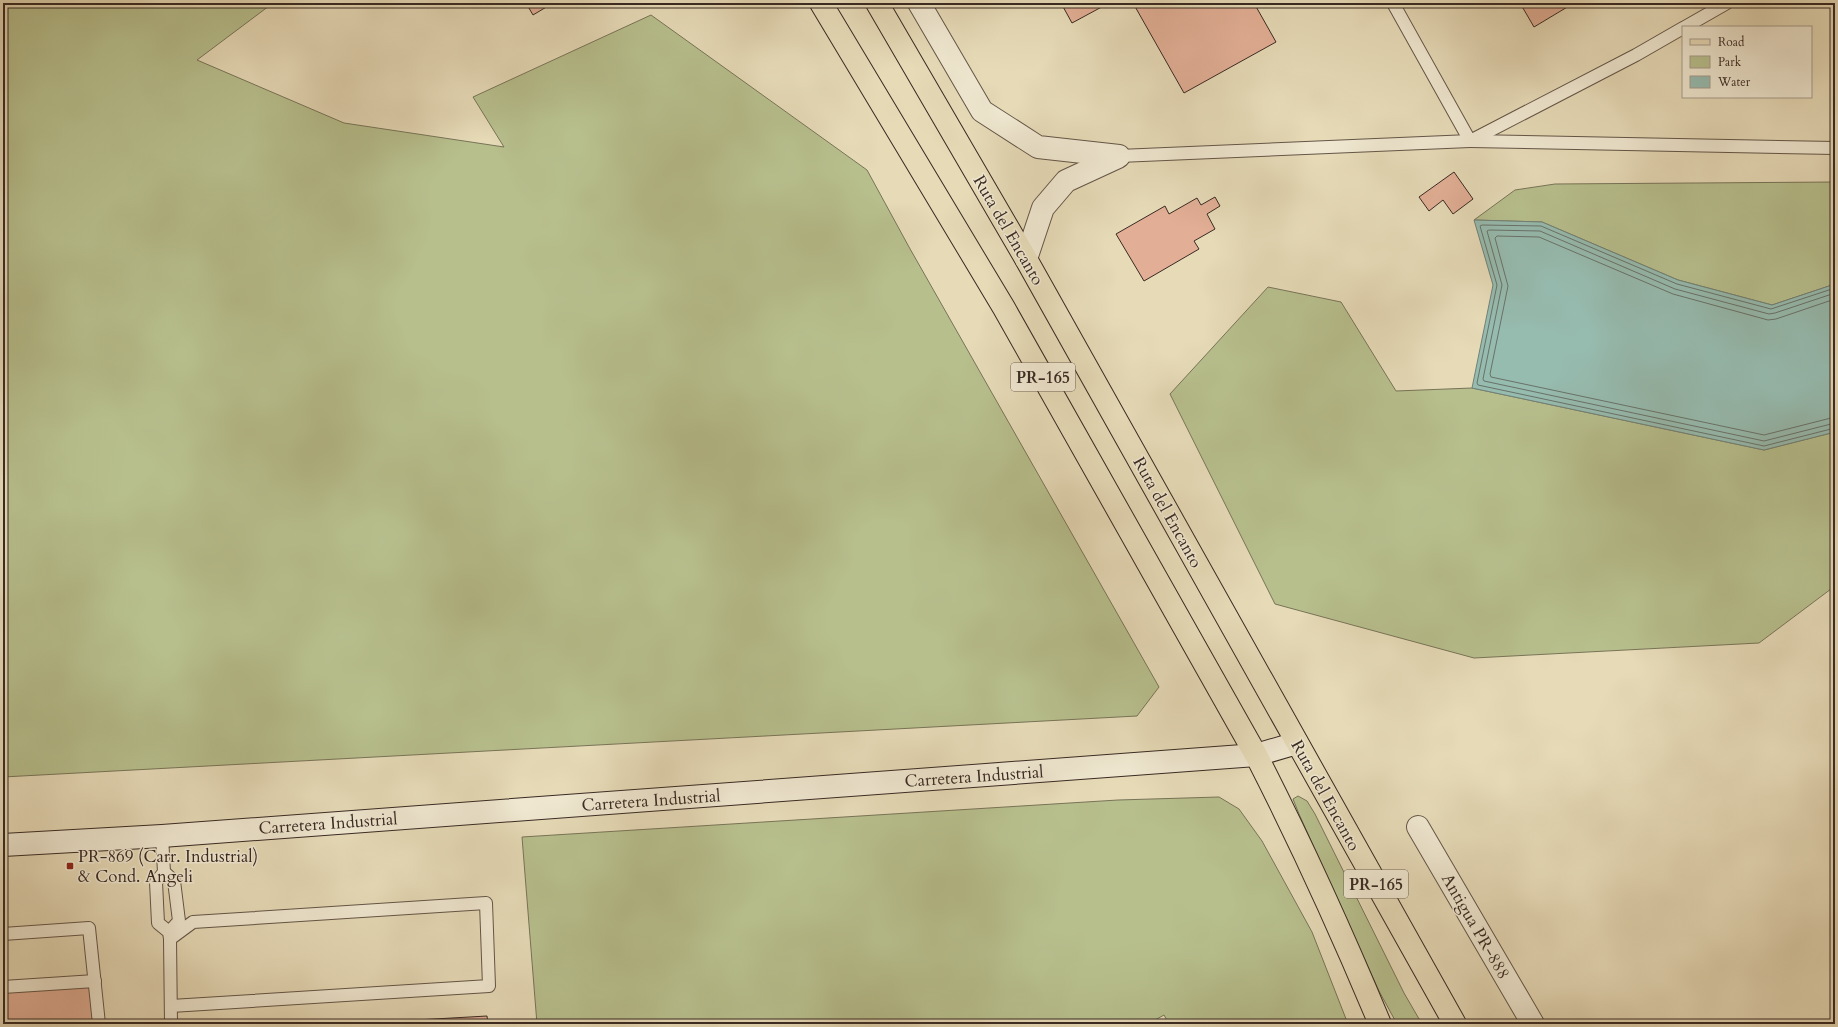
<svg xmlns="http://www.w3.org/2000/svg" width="1838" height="1027" viewBox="0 0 1838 1027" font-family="Cardo,serif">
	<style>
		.green { fill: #b7bf8d; stroke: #787458 }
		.water { fill: #96bbaf; stroke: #718177 }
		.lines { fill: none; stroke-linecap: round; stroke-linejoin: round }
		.shore { stroke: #687269; stroke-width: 1 }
		.building { fill: #e2af96; stroke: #392a23 }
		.lane-casing { stroke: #645648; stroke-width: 14 }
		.street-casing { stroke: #645648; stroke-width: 24 }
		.secondary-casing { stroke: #392a23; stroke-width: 24 }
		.primary-casing { stroke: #392a23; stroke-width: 24 }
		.lane { stroke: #efe7d0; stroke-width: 12 }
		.street { stroke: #efe7d0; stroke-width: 22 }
		.secondary { stroke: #efe7d0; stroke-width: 22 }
		.primary { stroke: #e6dab7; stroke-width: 22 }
		.poi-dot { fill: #8f2418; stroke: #efe7d0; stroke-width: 1.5 }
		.labels { text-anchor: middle; stroke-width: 3; stroke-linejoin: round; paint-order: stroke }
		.shield { fill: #efe7d0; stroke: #706357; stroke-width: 1 }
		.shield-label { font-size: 16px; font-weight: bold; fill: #392a23 }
		.street-label { font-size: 17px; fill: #392a23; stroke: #efe7d0 }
		.poi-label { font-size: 17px; fill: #392a23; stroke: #efe7d0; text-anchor: start }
	</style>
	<rect width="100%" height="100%" fill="#e6dab7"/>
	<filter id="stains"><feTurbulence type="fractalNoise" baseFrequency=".005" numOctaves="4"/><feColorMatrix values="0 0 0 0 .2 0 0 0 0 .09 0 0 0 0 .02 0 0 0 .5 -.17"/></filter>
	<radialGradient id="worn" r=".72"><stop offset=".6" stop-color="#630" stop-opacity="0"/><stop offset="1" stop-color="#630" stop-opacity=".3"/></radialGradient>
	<g class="green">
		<polygon points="3,3 273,3 197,60 344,123 504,147 473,97 651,15 867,170 909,247 1159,687 1137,716 3,777"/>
		<polygon points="1835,182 1835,284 1772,305 1678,280 1542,222 1474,220 1515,190 1555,184"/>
		<polygon points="1268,287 1341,302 1396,391 1472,388 1764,450 1835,432 1835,586 1759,643 1474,658 1275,604 1170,394"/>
		<polygon points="1298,796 1307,801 1315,814 1404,993 1422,1024 1397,1024 1379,991 1299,814 1293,799"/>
		<polygon points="1219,797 1239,809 1262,841 1312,932 1348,1024 1169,1024 1164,1015 1148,1024 537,1024 522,837 1118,800"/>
	</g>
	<polygon class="water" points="1474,220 1542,222 1678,280 1772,305 1835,284 1835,432 1764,450 1472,388 1493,285"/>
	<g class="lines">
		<g class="shore">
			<polyline points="1835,288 1771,309 1677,284 1541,226 1482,225 1480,226 1497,285 1477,383 1478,385 1764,446 1835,428"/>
			<polyline points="1835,293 1775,313 1769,314 1675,289 1540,231 1489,230 1487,231 1502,285 1483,379 1484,381 1764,441 1835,423"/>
			<polyline points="1835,299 1776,319 1768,320 1673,294 1539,237 1497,236 1495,238 1508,286 1490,374 1491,377 1764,435 1835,417"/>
		</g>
	</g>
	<g class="building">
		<polygon points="526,3 553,3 533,15"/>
		<polygon points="1061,3 1109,3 1072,23"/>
		<polygon points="1133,3 1254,3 1276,42 1184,93"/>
		<polygon points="1520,3 1574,3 1534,27"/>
		<polygon points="1454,172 1473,199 1453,214 1443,200 1429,211 1419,197"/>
		<polygon points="1215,197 1220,206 1207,214 1215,229 1194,241 1199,249 1144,281 1116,234 1165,206 1169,214 1197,198 1201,205"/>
		<polygon points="91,982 94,1024 3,1024 3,988"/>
		<polygon points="487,1016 488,1024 346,1024"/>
	</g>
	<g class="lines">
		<g class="lane-casing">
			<g id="lane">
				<polyline points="1393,3 1470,141 1835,148"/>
				<polyline points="1685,27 1727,3"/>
				<polyline points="1119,156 1470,141 1636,55 1683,28"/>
				<polyline points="162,836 164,872 156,882 158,923 169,932 170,939 171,1024"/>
				<polyline points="164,872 174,881 179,921 169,932"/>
				<polyline points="3,934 89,928 99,1024"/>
				<polyline points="170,939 193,922 486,903 489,986 171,1006"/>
				<polyline points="3,987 95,981"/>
			</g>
		</g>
		<g class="street-casing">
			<g id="street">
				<polyline points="919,3 982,111 1038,147 1119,156"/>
				<polyline points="1026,259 1043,208 1066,181 1118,157"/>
				<polyline points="1418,827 1533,1024"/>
			</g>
		</g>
		<g class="secondary-casing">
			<polyline id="secondary" points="3,845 162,836 1256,755 1297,743"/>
		</g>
		<g class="primary-casing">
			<g id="primary">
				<path d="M821 3 1004 308 1256 755C1301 843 1342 933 1380 1024"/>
				<polyline points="877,3 1026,259 1455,1024"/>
			</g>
		</g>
		<use href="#lane" class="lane"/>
		<use href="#street" class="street"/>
		<use href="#secondary" class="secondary"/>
		<use href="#primary" class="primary"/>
	</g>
	<rect class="poi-dot" x="66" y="862" width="8" height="8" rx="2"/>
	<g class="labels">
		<g class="shield">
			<rect x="1011" y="363" width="64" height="28" rx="3"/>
			<rect x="1344" y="870" width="64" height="28" rx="3"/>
		</g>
		<g class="shield-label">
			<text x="1043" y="383">PR-165</text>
			<text x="1376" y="890">PR-165</text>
		</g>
		<g class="street-label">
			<text transform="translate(1009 230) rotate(60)" y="6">Ruta del Encanto</text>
			<text transform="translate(1168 512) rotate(61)" y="6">Ruta del Encanto</text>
			<text transform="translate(974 776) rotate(-4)" y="6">Carretera Industrial</text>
			<text transform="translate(1326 795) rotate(61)" y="6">Ruta del Encanto</text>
			<text transform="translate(651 800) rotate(-4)" y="6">Carretera Industrial</text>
			<text transform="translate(328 823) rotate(-4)" y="6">Carretera Industrial</text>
			<text transform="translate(1476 926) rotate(60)" y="6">Antigua PR-888</text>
		</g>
		<g class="poi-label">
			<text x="78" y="862">PR-869 (Carr. Industrial)<tspan x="78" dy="20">&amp; Cond. Angeli</tspan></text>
		</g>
	</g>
	<rect width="1838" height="1027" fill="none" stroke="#e6dab7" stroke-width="16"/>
	<rect x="4" y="4" width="1830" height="1019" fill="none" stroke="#392a23" stroke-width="2"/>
	<rect x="8" y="8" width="1822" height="1011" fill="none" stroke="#392a23"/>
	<rect x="1682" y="26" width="130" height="72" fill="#efe7d0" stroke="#a69b8b"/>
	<rect x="1690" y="39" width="20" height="6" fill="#e6dab7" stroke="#a69b8b"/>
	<text x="1718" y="46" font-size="12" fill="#392a23">Road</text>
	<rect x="1690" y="56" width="20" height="12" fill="#b7bf8d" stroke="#a69b8b"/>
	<text x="1718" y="66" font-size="12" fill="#392a23">Park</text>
	<rect x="1690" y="76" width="20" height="12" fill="#96bbaf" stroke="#a69b8b"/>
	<text x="1718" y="86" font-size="12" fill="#392a23">Water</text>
	<rect width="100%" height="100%" filter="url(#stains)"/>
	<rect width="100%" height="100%" fill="url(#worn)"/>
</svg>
